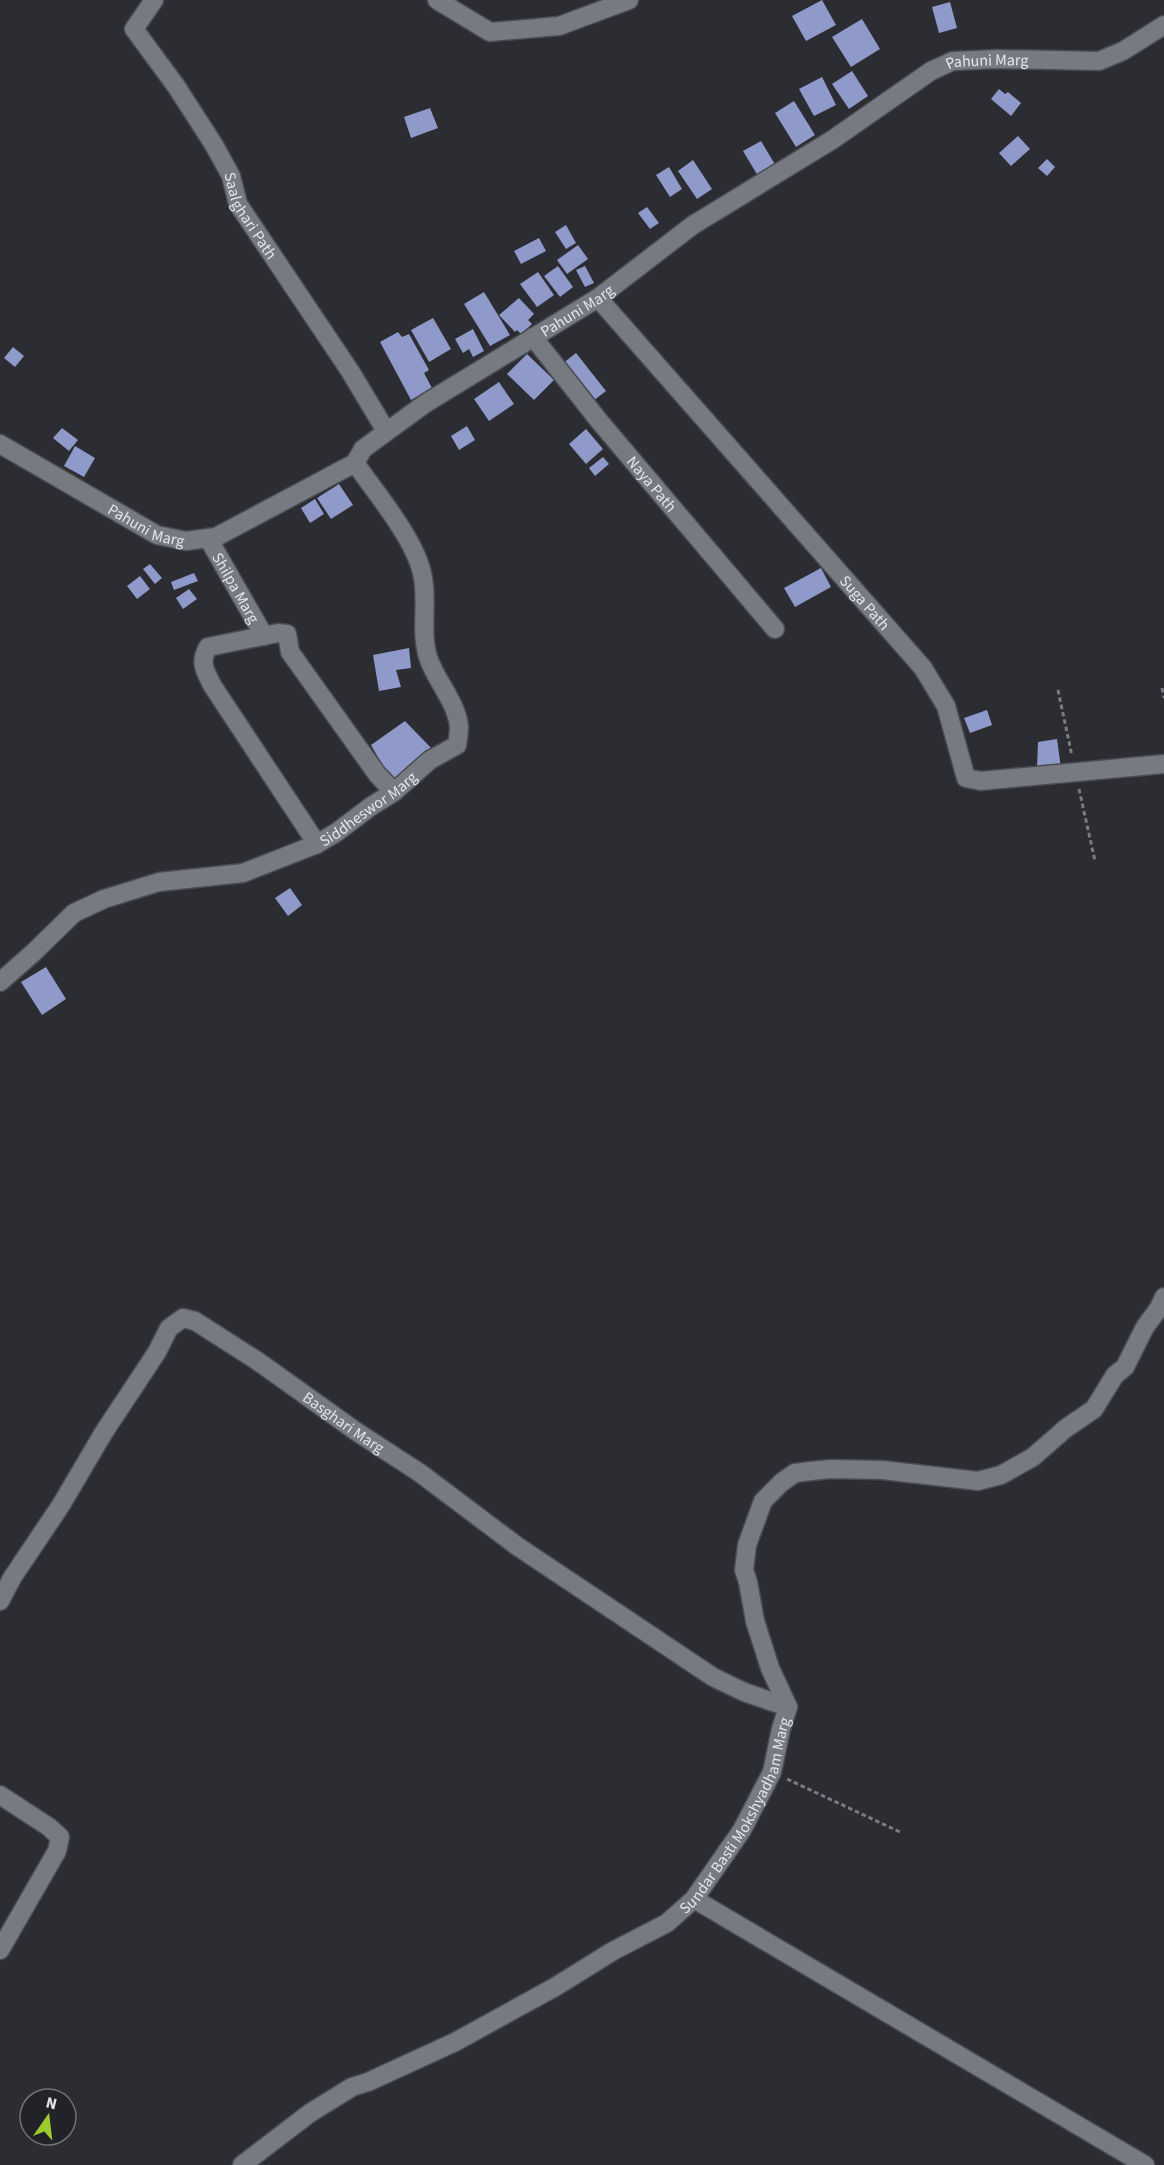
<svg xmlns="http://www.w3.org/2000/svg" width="1164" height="2165" viewBox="0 0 1164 2165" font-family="'Source Sans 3',sans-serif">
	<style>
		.building { fill: #8f99ca }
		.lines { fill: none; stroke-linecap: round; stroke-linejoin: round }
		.minor-casing { stroke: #4a4b51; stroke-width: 21 }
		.path { stroke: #7a7c81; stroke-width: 3; stroke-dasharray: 4.5 3; stroke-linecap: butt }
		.minor { stroke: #787a82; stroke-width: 18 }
		.labels { text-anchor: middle; stroke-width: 6; stroke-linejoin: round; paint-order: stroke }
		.street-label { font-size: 16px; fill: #e4e5e9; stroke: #222329 }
	</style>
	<rect width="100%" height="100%" fill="#2b2d33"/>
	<g class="building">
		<polygon points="822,0 836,25 806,41 792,16"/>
		<polygon points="950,2 957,28 939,33 932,7"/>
		<polygon points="862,19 880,49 851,67 832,37"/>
		<polygon points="852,71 868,96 849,109 832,84"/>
		<polygon points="822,77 836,105 814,116 799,89"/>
		<polygon points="999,89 1005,94 1008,92 1021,103 1011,116 991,99"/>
		<polygon points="794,101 815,135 796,147 775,113"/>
		<polygon points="430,108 438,128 411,138 404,117"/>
		<polygon points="1018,136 1030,149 1011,166 999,153"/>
		<polygon points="761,141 776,166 758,176 743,151"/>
		<polygon points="1047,159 1055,167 1047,176 1038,168"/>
		<polygon points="693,160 712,189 697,199 678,171"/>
		<polygon points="669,167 682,189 670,197 656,175"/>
		<polygon points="647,207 659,223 650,229 638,213"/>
		<polygon points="566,225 576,243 566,249 555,232"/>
		<polygon points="539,238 546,251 521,264 514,251"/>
		<polygon points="578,245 588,259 567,274 557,260"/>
		<polygon points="558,266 573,287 560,297 544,276"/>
		<polygon points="585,266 594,283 585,287 576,270"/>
		<polygon points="538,272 554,295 537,307 520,284"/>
		<polygon points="484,292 510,335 490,346 464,304"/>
		<polygon points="519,298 534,314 528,320 532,324 521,334 517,330 515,332 499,315"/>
		<polygon points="433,318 451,349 429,362 411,330"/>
		<polygon points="473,329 484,351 473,357 469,349 463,353 455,339"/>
		<polygon points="398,332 402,337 409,334 429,370 424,373 432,388 411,400 380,342"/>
		<polygon points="13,347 24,356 15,367 4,358"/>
		<polygon points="576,353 606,391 593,401 562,364"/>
		<polygon points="527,354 554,380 534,400 507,374"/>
		<polygon points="499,382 514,404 489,421 474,399"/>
		<polygon points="467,426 475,440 459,450 451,436"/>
		<polygon points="62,428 78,440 69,451 53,438"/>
		<polygon points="586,429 603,449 586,464 569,444"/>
		<polygon points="75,446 95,458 84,477 64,466"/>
		<polygon points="603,457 609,464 595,476 589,468"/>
		<polygon points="339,484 353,505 331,519 317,498"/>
		<polygon points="315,499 324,514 310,523 301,508"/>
		<polygon points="150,564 162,578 155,584 143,569"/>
		<polygon points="821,568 831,587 795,607 784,588"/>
		<polygon points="194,573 198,581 174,590 171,582"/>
		<polygon points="140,576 150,589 137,599 127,586"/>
		<polygon points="189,589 197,599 183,609 176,598"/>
		<polygon points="409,648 411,668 396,670 401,687 379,691 373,655"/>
		<polygon points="987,710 992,725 970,733 964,718"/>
		<polygon points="405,721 435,752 392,782 371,745"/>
		<polygon points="1057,739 1061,768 1037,766 1038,742"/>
		<polygon points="290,888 302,905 288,916 275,898"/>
		<polygon points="46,967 66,999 42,1015 21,982"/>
	</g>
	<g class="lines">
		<g class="minor-casing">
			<g id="minor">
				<path id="s1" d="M154 0 134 29 176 86 214 145 231 176 238 204 350 371 386 431"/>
				<polyline points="437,0 490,32 559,26 629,0"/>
				<path id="s2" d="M598 298 923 668 946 706 966 778 981 781 1164 764"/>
				<path id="s3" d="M533 337 600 422 775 629"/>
				<path id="s4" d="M0 444 157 535 186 541 216 537 355 463 363 449 426 403 598 298 693 225 832 140 931 71 953 61 997 59 1099 61 1123 51 1164 25"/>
				<path id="s5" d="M208 538 264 636"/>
				<path d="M317 844 212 685C205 670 199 663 208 647L278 633 287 634 290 652 377 774 394 792"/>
				<path id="s6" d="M0 982 33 953 74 913 104 899 159 882 243 873 317 844 337 832 370 807 394 792 430 760 457 745C458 739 459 733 459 727 457 703 437 682 429 660 419 632 429 601 422 573 414 538 376 493 355 463"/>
				<path id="s7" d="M0 1601 12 1578 61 1505 104 1432 157 1352 169 1328 183 1318 195 1321 259 1362 357 1432 420 1473 517 1546 713 1677 744 1692 788 1707"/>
				<polyline points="0,1795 49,1827 60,1837 57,1851 0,1950"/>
				<polyline points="694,1899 1145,2165"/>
				<path id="s8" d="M242 2165 310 2113 352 2087 368 2082 455 2042 555 1987 613 1951 667 1923 694 1899 742 1830 772 1772 781 1729 788 1707 770 1668 755 1621 748 1582 744 1570 747 1545 763 1501 782 1482 795 1473 811 1471 831 1469 882 1470 978 1481 1001 1475 1033 1457 1065 1429 1094 1409 1115 1375 1125 1367 1145 1327 1159 1308 1164 1297"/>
			</g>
		</g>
		<g class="path">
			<polyline points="1162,688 1164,698"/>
			<polyline points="1058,690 1072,756"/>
			<polyline points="1079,789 1095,861"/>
			<polyline points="787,1779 900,1832"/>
		</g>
		<use href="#minor" class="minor"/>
	</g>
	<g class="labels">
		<g class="street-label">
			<text dy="6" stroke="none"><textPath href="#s4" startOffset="1156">Pahuni Marg</textPath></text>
			<text dy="6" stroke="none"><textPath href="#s1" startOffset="256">Saalghari Path</textPath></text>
			<text dy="6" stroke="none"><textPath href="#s4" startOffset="670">Pahuni Marg</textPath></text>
			<text dy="6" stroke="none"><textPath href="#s3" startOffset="189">Naya Path</textPath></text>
			<text dy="6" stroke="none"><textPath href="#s4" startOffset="168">Pahuni Marg</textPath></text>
			<text dy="6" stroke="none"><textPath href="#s5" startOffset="57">Shilpa Marg</textPath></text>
			<text dy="6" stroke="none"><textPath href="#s2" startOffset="405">Suga Path</textPath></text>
			<text dy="6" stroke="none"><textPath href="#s6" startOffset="418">Siddheswor Marg</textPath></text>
			<text dy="6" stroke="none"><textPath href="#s7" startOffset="531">Basghari Marg</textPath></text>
			<text dy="6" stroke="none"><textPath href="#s8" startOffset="621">Sundar Basti Mokshyadham Marg</textPath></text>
		</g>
	</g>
	<g transform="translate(48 2117) rotate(14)"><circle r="28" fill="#222329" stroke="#707176" stroke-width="1.5"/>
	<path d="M0-4.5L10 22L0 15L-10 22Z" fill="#9eca2e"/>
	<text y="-9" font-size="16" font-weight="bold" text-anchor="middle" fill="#e4e5e9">N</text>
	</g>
</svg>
